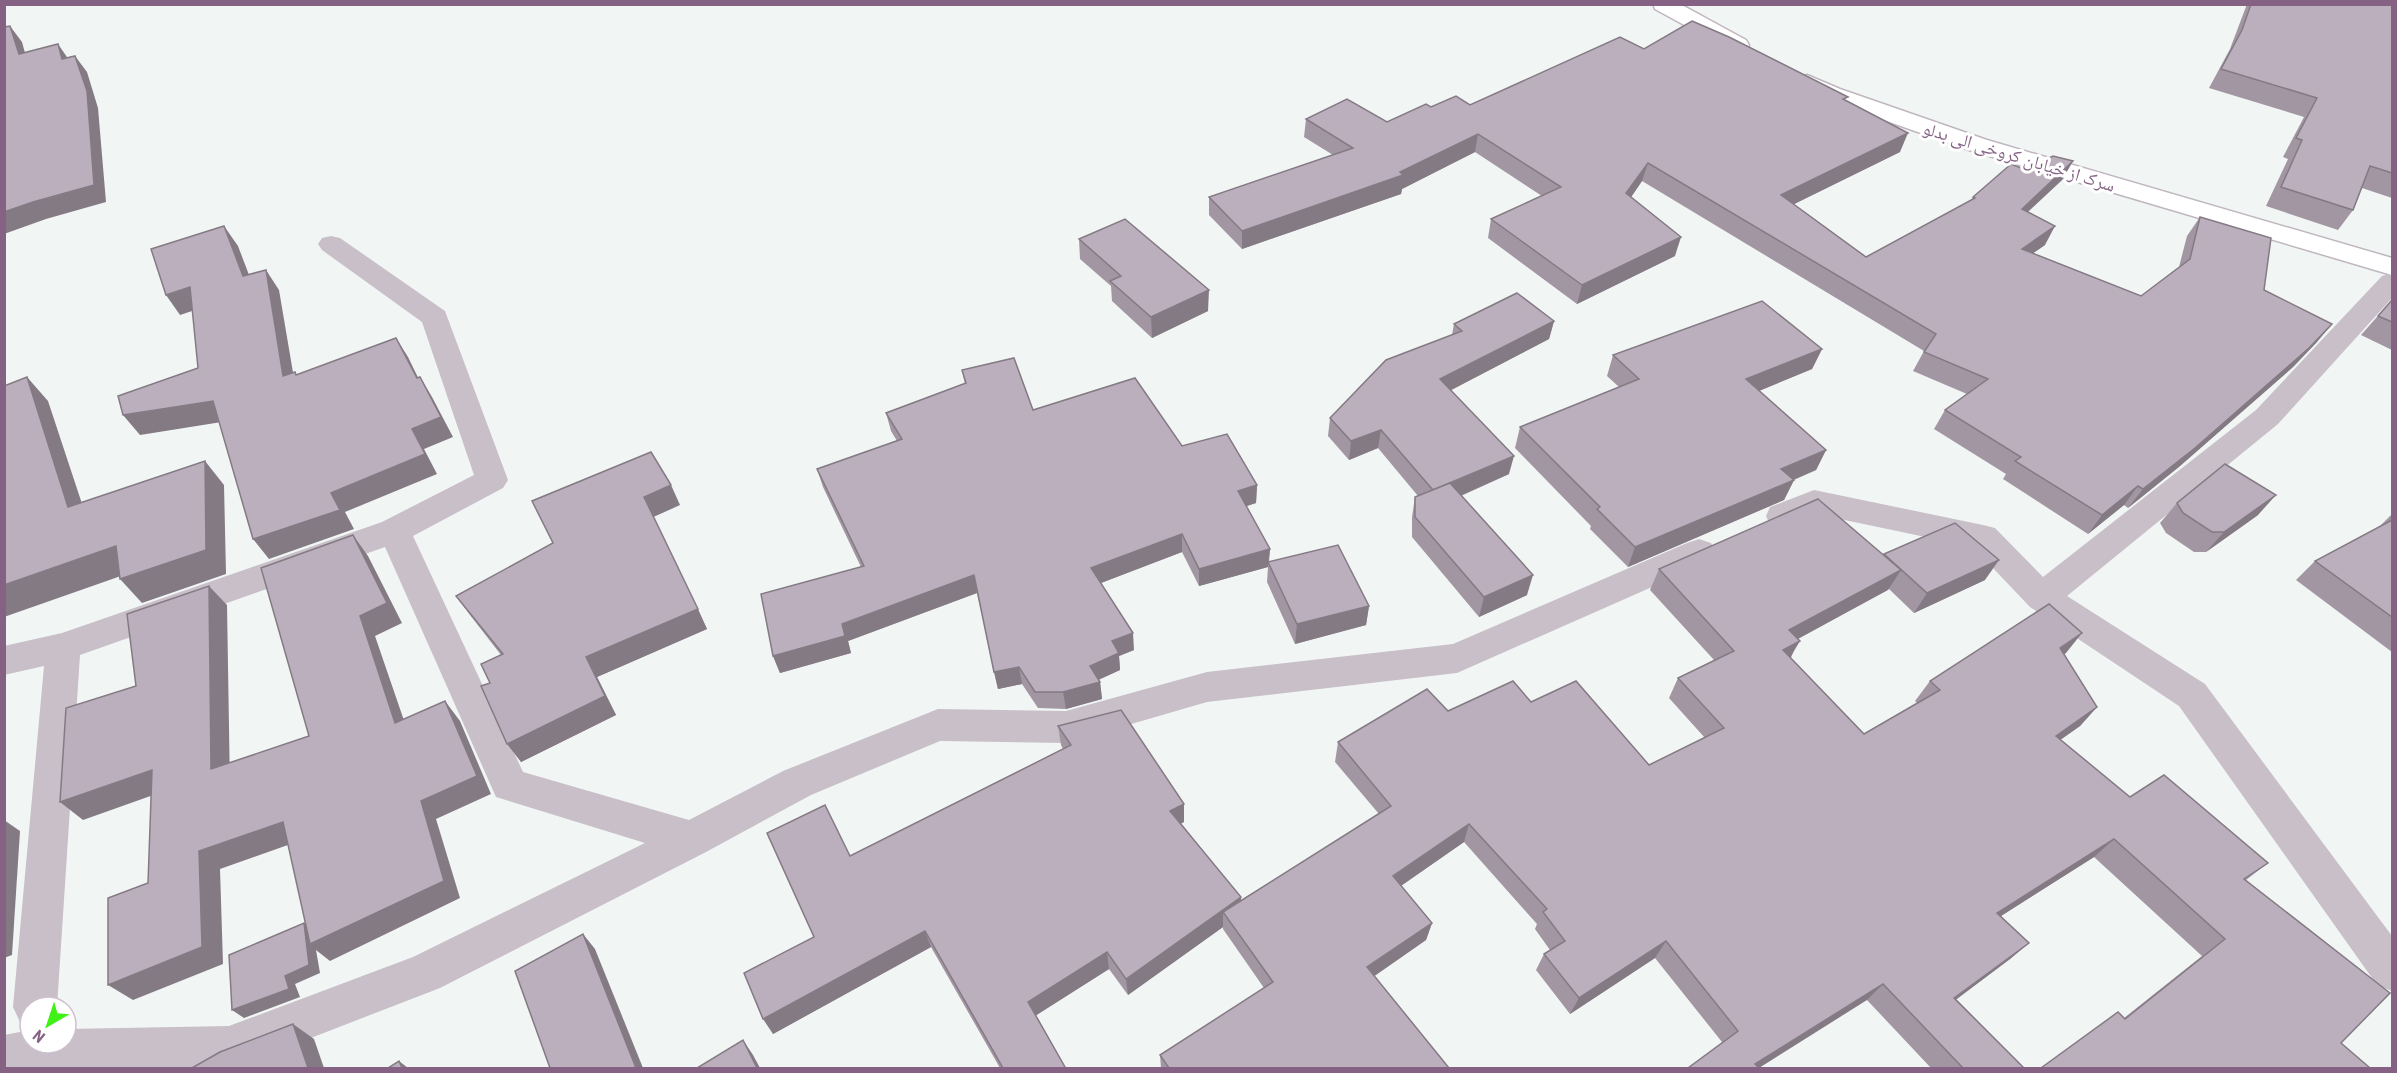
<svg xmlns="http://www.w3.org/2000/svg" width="2397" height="1073" viewBox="0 0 2397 1073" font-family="'Roboto Condensed','Noto Naskh Arabic',sans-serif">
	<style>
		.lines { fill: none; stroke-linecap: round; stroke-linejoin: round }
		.secondary-casing { stroke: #c0b6c0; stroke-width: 3 }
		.minor { fill: #c8bfc8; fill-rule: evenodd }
		.secondary { fill: #fff; fill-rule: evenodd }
		.wall { fill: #a296a3 }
		.shaded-wall { fill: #847a84 }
		.building { fill: #bcafbd; stroke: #847a84; stroke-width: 1.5 }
		.labels { text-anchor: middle; stroke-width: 6; stroke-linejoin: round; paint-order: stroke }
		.far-street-label { font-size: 18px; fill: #856284; stroke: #fff }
	</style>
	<rect width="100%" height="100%" fill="#f1f6f4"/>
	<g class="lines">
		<g class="secondary-casing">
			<g id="secondary">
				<polygon points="1653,4 1680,4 1746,40 1749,45 1746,50 1738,52 1730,50 1655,9"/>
				<polygon points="1807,75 1840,89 1987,140 2392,258 2392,275 1969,150 1824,99 1799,87 1795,82 1799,77"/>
			</g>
		</g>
		<g class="minor">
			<polygon points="331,236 340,238 445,311 508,480 503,488 413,536 523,772 689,820 783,771 938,709 1066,711 1207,672 1453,644 1687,543 1699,539 1711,543 1716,552 1711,561 1457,673 1207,702 1066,743 940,741 811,795 706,852 440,988 233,1068 4,1068 4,1035 30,1030 30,1043 66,1043 66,1029 229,1026 413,957 645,843 496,797 385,547 80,655 57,1007 30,1007 30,1026 20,1022 13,1007 44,666 4,675 4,646 62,633 382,522 474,475 422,322 322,250 318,244 322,238"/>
			<polygon points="2392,273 2392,298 2278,424 2067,596 2205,684 2392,936 2392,991 2377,985 2179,706 2030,607 1973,547 1816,514 1782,528 1770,525 1766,516 1770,507 1814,490 1983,525 1995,528 2043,577 2256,410 2382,276"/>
		</g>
		<use href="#secondary" class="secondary"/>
	</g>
	<g class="wall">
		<polygon points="2247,4 2392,4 2392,198 2362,188 2353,210 2338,230 2266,206 2288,159 2283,157 2304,117 2209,88 2230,49"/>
		<polygon points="1644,49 1846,100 1900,152 1794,204 1866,257 1972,200 1973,197 2026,170 2073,161 2062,180 2028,212 2045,245 2033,253 2141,296 2179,267 2187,236 2200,217 2264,290 2332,324 2316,343 2293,367 2180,466 2128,508 2124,505 2088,534 2003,479 2006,474 1934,429 1945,410 1967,394 1913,371 1924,351 1642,181 1631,197 1675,256 1577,304 1488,238 1491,219 1542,196 1475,152 1402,189 1401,194 1242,249 1209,215 1209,197 1333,155 1304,137 1306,119 1387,122 1431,107 1470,105"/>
		<polygon points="1079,239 1208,311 1152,338 1112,301 1111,286 1080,259"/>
		<polygon points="2392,300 2392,350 2361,335"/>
		<polygon points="1554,321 1549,339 1451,390 1509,474 1461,496 1527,595 1479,617 1412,537 1412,517 1415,497 1418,496 1378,448 1349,460 1328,436 1330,418 1452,335 1454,324"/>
		<polygon points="1822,349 1812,369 1759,391 1826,450 1816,470 1794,480 1784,500 1628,567 1590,529 1591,526 1515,448 1520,427 1619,387 1607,376 1613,355"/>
		<polygon points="962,370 1033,410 1182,446 1257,485 1256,503 1246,506 1270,549 1269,562 1369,606 1366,625 1295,644 1267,582 1268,567 1199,586 1182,552 1101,583 1134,650 1119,656 1120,670 1099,679 1100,682 1102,699 1066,709 1038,708 1022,684 998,689 977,593 848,641 851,653 780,673 773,656 861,567 823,487 817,469 897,441 891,431 886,413 965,384"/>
		<polygon points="2177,503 2258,515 2206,552 2194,552 2166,533 2160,523"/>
		<polygon points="680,505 653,517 707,629 597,677 616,715 521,762 490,683 501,655 470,615 456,596"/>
		<polygon points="2392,514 2392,652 2296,580 2315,561 2379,527"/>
		<polygon points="1884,554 1985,580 1914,613 1889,589 1798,639 1791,658 1864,734 1917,703 1915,701 1930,681 2066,653 2064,654 2097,707 2080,726 2060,740 2130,797 2268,863 2246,880 2390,993 2041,1068 2124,1018 2202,956 2094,857 2001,916 2029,943 2010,959 1956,999 2024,1068 1931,1068 1867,1000 1722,1042 1655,958 1570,1014 1536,970 1544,954 1550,950 1535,929 1537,924 1464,842 1401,886 1432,923 1426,940 1374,976 1449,1068 1161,1068 1160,1055 1264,988 1223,929 1223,927 1128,995 1109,969 1036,1015 1066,1068 1000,1068 931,947 773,1034 814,937 850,856 1063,749 1061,745 1058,726 1184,804 1184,822 1181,823 1241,900 1379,814 1335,762 1338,742 1448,711 1531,702 1649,765 1705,738 1669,698 1678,678 1714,660 1650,590 1659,569 1884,555"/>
	</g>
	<g class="shaded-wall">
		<polygon points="10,26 22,42 30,71 19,54"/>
		<polygon points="58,44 69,60 62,59"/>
		<polygon points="75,56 87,72 98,108 106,202 46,219 4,234 4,212"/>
		<polygon points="1908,133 1900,152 1774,214 1781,195"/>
		<polygon points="1478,134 1475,152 1402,189 1401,194 1242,249 1242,231 1400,172"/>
		<polygon points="2073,161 2062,180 2011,227 2022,209"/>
		<polygon points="1648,163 1642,181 1621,212 1626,193"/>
		<polygon points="224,226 238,246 257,296 243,276"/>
		<polygon points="2055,226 2045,245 2012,268 2022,249"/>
		<polygon points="1681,237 1675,256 1577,304 1582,285"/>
		<polygon points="266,270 279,290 297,396 283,376"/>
		<polygon points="190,287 204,307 180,315 166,295"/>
		<polygon points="1209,290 1208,311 1152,338 1151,317"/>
		<polygon points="1554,321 1549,339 1436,398 1440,379"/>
		<polygon points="2332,324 2316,343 2293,367 2180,466 2128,508 2143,489"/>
		<polygon points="396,338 408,357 428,398 417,378"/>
		<polygon points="1822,349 1812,369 1737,400 1746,379"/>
		<polygon points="27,377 48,401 91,531 68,507"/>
		<polygon points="420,377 432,397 453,437 424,449 437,474 345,512 354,529 269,559 253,539 331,493 412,429"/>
		<polygon points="213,401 228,421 140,435 123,415"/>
		<polygon points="1381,430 1378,448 1349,460 1351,441"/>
		<polygon points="1826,450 1816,470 1771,489 1781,469"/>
		<polygon points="1514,456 1509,474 1430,509 1433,491"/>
		<polygon points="205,461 224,485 226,574 142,603 120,579"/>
		<polygon points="1794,480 1784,500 1628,567 1635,547"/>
		<polygon points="671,485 680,505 653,517 644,497"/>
		<polygon points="1257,485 1256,503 1238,509 1238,491"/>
		<polygon points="2138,486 2124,505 2088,534 2102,515"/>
		<polygon points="2276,495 2258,515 2206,552 2224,532"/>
		<polygon points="1182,534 1182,552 1093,586 1091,568"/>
		<polygon points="353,535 368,556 402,623 375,636 411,741 395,723 360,616"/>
		<polygon points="116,546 138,570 4,617 4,585"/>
		<polygon points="1270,549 1268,567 1199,586 1199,569"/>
		<polygon points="1999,560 1985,580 1914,613 1927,593"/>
		<polygon points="1901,570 1888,590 1777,650 1789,630"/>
		<polygon points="974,575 977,593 848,641 851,653 780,673 773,656 842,624"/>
		<polygon points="1533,575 1527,595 1479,617 1484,597"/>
		<polygon points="209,586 227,605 230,788 211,769"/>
		<polygon points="1369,606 1366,625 1295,644 1297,624"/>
		<polygon points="698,609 707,629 597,677 616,715 521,762 507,744 586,657"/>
		<polygon points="1133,633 1134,650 1119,656 1120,670 1092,683 1090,666 1112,641"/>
		<polygon points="2082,633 2066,653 2044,669 2060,648"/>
		<polygon points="1800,641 1788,661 1783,650"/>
		<polygon points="1019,667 1022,684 998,689 994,672"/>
		<polygon points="1100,682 1102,699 1066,709 1063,692"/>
		<polygon points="445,701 460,721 491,794 436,819 460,898 330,961 316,950 320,973 295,984 300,997 244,1018 232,1010 285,976 304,923 314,932 421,801"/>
		<polygon points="2097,707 2080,726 2039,755 2056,736"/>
		<polygon points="152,770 173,788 83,820 60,802"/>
		<polygon points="1184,804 1184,822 1171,829 1170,811"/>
		<polygon points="4,820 20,831 12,955 4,958"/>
		<polygon points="283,822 302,840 220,869 223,964 133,1000 108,985 199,851"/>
		<polygon points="1469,824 1464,842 1389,894 1393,876"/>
		<polygon points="2114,839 2094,857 1979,930 1997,913"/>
		<polygon points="1241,897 1241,914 1223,912 1223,927 1128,995 1126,979"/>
		<polygon points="1432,923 1426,940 1363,984 1367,967"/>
		<polygon points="925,931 931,947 773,1034 763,1019"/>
		<polygon points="583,934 595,949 643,1068 636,1068"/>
		<polygon points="1666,941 1655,958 1570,1014 1579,998"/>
		<polygon points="2029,943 2010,959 1937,1014 1954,998"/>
		<polygon points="1107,952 1109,969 1032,1018 1028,1002"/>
		<polygon points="1883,984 1867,1000 1759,1068 1755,1064"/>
		<polygon points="293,1024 314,1039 324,1068 308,1068"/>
		<polygon points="743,1040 753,1055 760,1068 757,1068"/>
		<polygon points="399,1061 408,1068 402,1068"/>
	</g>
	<g class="building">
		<polygon points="2251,4 2392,4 2392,173 2370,166 2353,210 2281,187 2302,140 2296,138 2317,98 2221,69 2242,30"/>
		<polygon points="1692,21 1729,37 1848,97 1843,99 1908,133 1781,195 1866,257 1975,198 1973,197 2011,164 2026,170 2053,156 2073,161 2022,209 2055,226 2022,249 2141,296 2190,259 2200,217 2271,238 2264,290 2332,324 2309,348 2195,448 2143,489 2138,486 2102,515 2015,461 2021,457 1945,410 1988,379 1924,352 1936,334 1648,163 1626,193 1681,237 1582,285 1491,219 1561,187 1478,134 1400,172 1403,175 1242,231 1209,197 1353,148 1306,119 1347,99 1387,122 1426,104 1431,107 1456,96 1470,105 1620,37 1644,49"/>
		<polygon points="10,26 19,54 58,44 62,59 75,56 87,91 94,185 33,202 4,212 4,27"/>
		<polygon points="1125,219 1209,290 1151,317 1110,281 1121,276 1079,239"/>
		<polygon points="224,226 243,276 266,270 283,376 295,372 296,375 396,338 417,378 420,377 441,417 412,429 425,454 331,493 340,510 253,539 213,401 123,415 118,396 198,368 190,287 166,295 151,249"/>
		<polygon points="1517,293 1554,321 1440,379 1514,456 1433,490 1381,430 1351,441 1330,418 1386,360 1462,331 1454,324"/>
		<polygon points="2392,300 2392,322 2378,316"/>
		<polygon points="1762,301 1822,349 1746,379 1826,450 1781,469 1794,480 1635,547 1597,509 1600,507 1520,427 1639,379 1613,355"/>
		<polygon points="1014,358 1033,410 1135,378 1182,446 1227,434 1257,485 1238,491 1270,549 1199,569 1182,534 1091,568 1133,633 1112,641 1119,653 1090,666 1100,682 1063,692 1035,692 1019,667 994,672 974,575 842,624 845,636 773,656 761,594 864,566 817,469 902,439 886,413 966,383 962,370"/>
		<polygon points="27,377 68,507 205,461 206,550 120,579 116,546 4,585 4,386"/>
		<polygon points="651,452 671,485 644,497 698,609 586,657 605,696 507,744 481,686 490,683 481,664 503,654 456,596 553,543 532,501"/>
		<polygon points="2225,464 2276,495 2224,532 2212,532 2183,513 2177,503"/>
		<polygon points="1450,483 1533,575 1484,597 1415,517 1415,497"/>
		<polygon points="1818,499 1901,570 1789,630 1800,641 1783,650 1864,734 1940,690 1930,681 2049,604 2082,633 2060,648 2097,707 2056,736 2130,797 2164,775 2268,863 2244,879 2390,993 2341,1043 2370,1068 2041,1068 2118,1012 2125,1019 2225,939 2114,839 1997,913 2029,943 1954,998 2024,1068 1963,1068 1883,984 1755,1064 1759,1068 1688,1068 1738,1031 1666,941 1579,998 1544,954 1565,941 1543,912 1547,909 1469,824 1393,876 1432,923 1367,967 1449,1068 1169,1068 1160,1055 1273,982 1223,912 1391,806 1338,742 1427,689 1448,711 1513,681 1531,702 1576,681 1649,765 1724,728 1678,678 1734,651 1659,569"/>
		<polygon points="2392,520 2392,617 2315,561"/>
		<polygon points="1955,523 1999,560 1927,593 1884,554"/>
		<polygon points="353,535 387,603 360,616 395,723 445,701 477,776 421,801 444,881 310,944 283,822 199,851 202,947 108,985 108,898 148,883 152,770 60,802 66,708 136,686 127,614 209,586 211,769 309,736 261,568"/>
		<polygon points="1338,545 1369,606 1297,624 1268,562"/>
		<polygon points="1121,710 1184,804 1170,811 1241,897 1126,979 1107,952 1028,1002 1065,1067 1064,1068 1003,1068 925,931 763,1019 744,973 814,937 767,833 825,805 850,856 1071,745 1058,726"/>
		<polygon points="304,923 309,965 285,976 289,989 232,1010 229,955"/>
		<polygon points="583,934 636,1068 550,1068 515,971"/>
		<polygon points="293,1024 308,1068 187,1068 192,1068 220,1052"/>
		<polygon points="743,1040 757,1068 697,1068"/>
		<polygon points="399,1061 402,1068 388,1068"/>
	</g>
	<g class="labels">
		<g class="far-street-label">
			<text transform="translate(2019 157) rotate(17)" y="6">سرک از خیابان کروخی الی بدلو</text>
		</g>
	</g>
	<rect width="2397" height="1073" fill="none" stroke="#856284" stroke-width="12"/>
	<g transform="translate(48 1025) rotate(219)"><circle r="28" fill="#ffffff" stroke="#cec0ce" stroke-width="1.5"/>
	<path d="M0-4.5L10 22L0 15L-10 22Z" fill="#40f116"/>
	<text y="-9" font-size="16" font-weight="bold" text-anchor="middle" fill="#856284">N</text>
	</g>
</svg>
